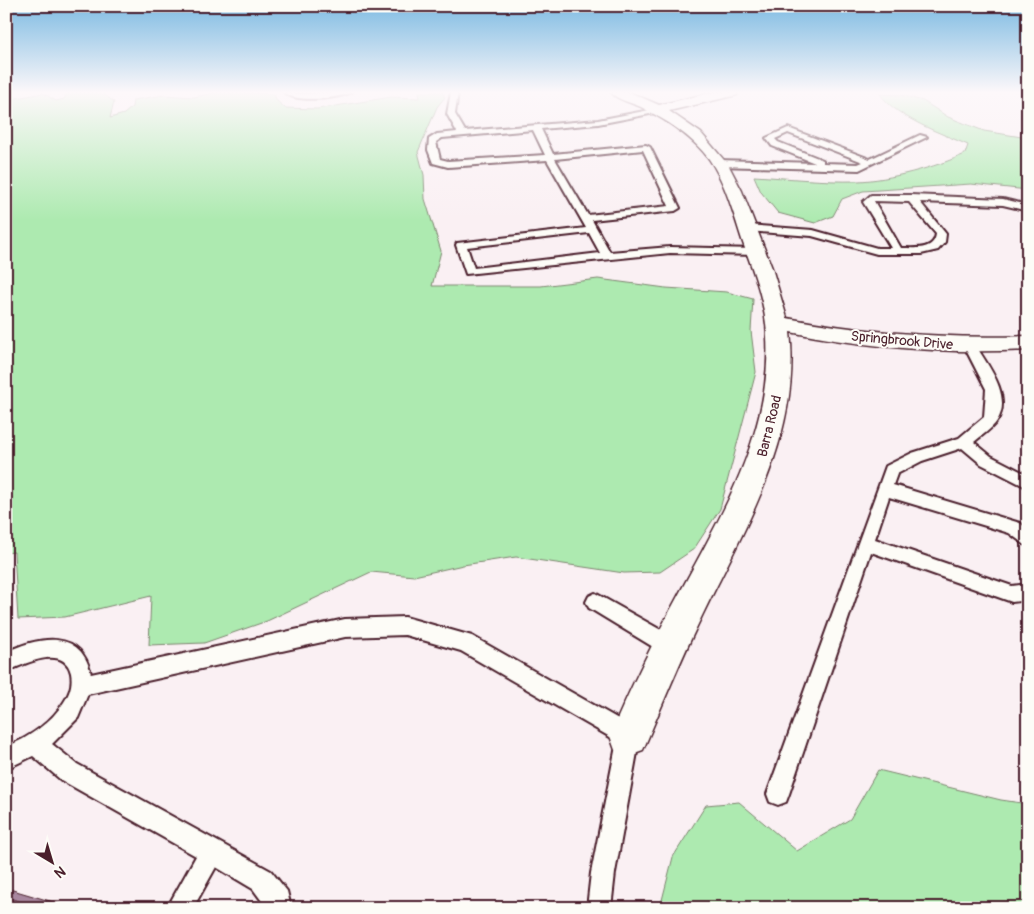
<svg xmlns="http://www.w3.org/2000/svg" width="1034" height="914" viewBox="0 0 1034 914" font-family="Pangolin,sans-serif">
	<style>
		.green { fill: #adeab0; stroke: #7c846e }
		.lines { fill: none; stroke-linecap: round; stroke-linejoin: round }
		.lane-casing { stroke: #4a1f2b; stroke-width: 4 }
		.street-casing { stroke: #4a1f2b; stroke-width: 3 }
		.lane { fill: #fdfcf7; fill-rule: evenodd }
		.street { fill: #fdfcf7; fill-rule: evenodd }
		.shaded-wall { fill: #a8879f; stroke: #4a1f2b }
		.building { fill: #f0c1e3; stroke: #4a1f2b }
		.labels { text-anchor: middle; stroke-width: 4; stroke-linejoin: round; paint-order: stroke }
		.street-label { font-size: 14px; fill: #4a1f2b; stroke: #fdfcf7 }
	</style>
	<rect width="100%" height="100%" fill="#faf0f3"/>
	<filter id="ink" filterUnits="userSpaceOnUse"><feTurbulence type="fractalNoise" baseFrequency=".02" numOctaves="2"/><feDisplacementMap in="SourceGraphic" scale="10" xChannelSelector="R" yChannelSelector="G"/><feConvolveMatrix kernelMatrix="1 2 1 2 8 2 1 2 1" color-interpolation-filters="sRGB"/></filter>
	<g filter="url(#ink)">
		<g class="green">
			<polygon points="68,92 101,92 114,102 110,118 124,114 132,107 133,100 164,95 194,97 219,92 274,94 277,101 285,108 317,109 391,97 420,98 419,92 442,92 445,97 437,107 418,152 424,175 425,199 441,251 432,286 541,286 598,279 666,288 727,292 753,299 751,331 756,372 720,509 694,549 660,572 624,573 516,557 463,565 414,576 371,572 267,621 204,643 149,645 151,596 65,617 18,619 14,552 6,553 6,100 43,93 56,101 64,99"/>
			<path d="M880 94 901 95 923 101 948 117 984 131 1028 138V190L971 184 863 191 842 199 833 216 815 223 778 213 761 192 754 176C789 178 823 182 858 181 889 180 936 167 965 154L968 145C941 133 898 119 880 94Z"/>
			<polygon points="878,770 1001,800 1028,804 1028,908 660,908 673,857 706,805 739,802 797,851 850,819"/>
		</g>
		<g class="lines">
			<g class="lane-casing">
				<g id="lane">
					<path d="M284 92 293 94 351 92C339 99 293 103 284 92Z"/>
					<path d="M451 92H458L455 114 465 131 598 120 660 108V112L598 124 541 129 553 154 646 145 650 147 680 208 675 211 592 220 610 252 670 247 756 249 761 252 756 255 670 253 466 274 456 245 457 243 586 228 547 160 448 167 433 163 428 150 429 139 437 134 457 132 447 114ZM533 130 545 155 448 161 440 159 436 142 442 138ZM643 150 669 206 588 215 555 159ZM589 233 600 253 474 268 467 247Z"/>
					<path d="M788 128 870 159 920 135 927 137 859 170 719 166 715 163 719 160 815 163 772 146 766 138ZM788 133 863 162 858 164 823 163V160L778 142 775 139Z"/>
					<path d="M911 195 1003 199 1028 205V211L1003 205 920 202 946 234 945 242 938 250 921 254H877L812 236 747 231 742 228 747 225 813 230 877 248H891L863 202 871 195ZM874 201 909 202 936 234C934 251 915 248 901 248Z"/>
					<path d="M970 342 974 343C987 364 1013 396 997 421 992 429 981 436 974 442L991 456 1028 475V488L981 464 962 448 922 461 897 474 893 485 1020 523 1028 530V547L1009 533 889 497 875 539 1012 586 1028 584V600L1012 602 871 552 789 794 786 802 778 805 770 802 767 794 886 466 912 453 959 438 984 417 986 389 964 346Z"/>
					<polygon points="595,593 677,639 680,646 677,653 670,655 663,653 589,608 586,602 589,596"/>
					<path d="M405 617 472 636 636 729 640 736 615 873 611 908H587L591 873 617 741 461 651 405 635 345 637 88 694 78 718 52 744 77 764 271 871 287 891 291 908H267L253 889 216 867 193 908H167L196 856 61 780 33 756 6 769V747C28 738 51 723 64 702 70 693 73 683 71 673 64 643 22 665 6 672V652C39 637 81 628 91 674L345 619Z"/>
				</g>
			</g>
			<g class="street-casing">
				<path id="street" d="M611 92H629L659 105 714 92H738L737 95 669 111 701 133 729 166 742 191 772 268 787 318C867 333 947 339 1028 336V350C947 354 869 348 790 332 802 435 744 529 701 618 680 661 662 706 643 750L629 755 615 750 610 736C630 688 654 640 679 594 722 514 772 432 767 337 766 305 754 273 743 243 734 216 726 183 709 159 692 136 666 120 641 107 632 103 617 100 611 92Z"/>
			</g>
			<use href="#lane" class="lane"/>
			<use href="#street" class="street"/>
		</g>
		<polygon class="shaded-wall" points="6,888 60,904 58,908 26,908 6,897"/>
		<polygon class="building" points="6,897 28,904 26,908 6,908"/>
	</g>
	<linearGradient id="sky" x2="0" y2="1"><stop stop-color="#7cbae2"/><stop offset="0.42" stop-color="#fdf8fa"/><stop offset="1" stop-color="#fdf8fa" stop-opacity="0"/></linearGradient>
	<rect width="1034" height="220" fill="url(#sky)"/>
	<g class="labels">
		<g class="street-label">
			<text transform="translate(902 340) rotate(5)" y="5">Springbrook Drive</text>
			<text transform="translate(769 426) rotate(-76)" y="5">Barra Road</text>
		</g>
	</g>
	<rect width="1034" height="914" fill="none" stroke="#fdfcf7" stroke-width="25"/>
	<rect x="12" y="12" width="1009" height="889" fill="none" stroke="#4a1f2b" stroke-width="2" filter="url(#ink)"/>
	<g transform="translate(52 862) rotate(142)" stroke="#fdfcf7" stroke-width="4" paint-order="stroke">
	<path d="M0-4L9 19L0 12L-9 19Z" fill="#4a1f2b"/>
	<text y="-8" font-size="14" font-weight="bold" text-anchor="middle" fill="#4a1f2b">N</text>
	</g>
</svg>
